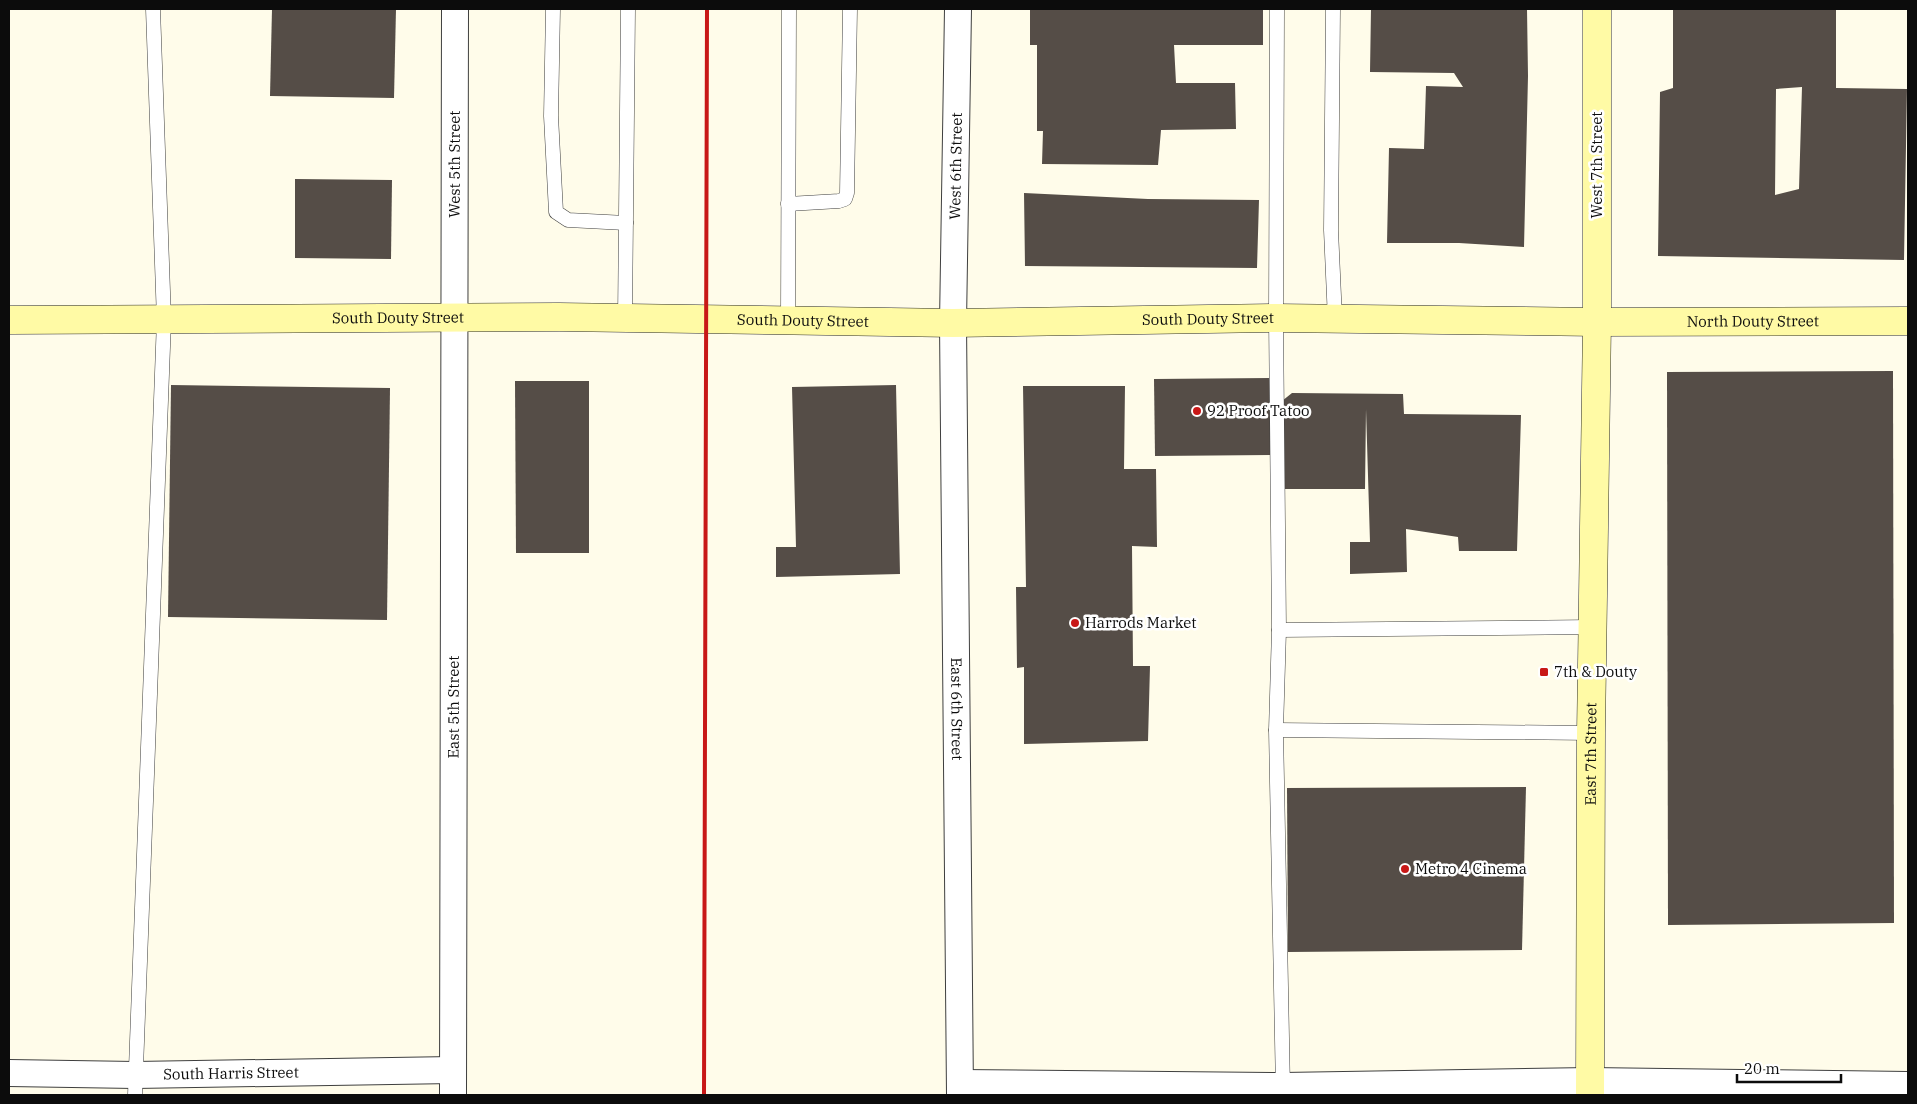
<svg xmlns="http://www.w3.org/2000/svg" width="1917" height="1104" viewBox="0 0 1917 1104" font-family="'IBM Plex Serif',serif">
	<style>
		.building { fill: #554d47; fill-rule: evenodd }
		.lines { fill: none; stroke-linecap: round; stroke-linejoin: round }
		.lane-casing { stroke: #3f3f3f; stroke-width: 15 }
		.street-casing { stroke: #3f3f3f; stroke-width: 28 }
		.secondary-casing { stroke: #2e2e2e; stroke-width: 29 }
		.lane { stroke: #fff; stroke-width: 14 }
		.street { stroke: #fff; stroke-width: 26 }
		.secondary { stroke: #fffaa5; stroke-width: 28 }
		.rail { stroke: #c81817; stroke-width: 4 }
		.poi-dot { fill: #c81817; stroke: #fff; stroke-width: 2 }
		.labels { text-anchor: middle; stroke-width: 5; stroke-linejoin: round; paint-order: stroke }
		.street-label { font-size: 15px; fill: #0c0c0c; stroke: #fff }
		.poi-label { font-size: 15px; fill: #0c0c0c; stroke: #fff; text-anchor: start }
	</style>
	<rect width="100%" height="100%" fill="#fffcea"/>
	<g class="building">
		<polygon points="272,9 396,9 394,98 270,96"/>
		<polygon points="1030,9 1263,9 1263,45 1174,45 1176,83 1235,83 1236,129 1161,130 1158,165 1042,164 1043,131 1037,131 1037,45 1030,45"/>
		<polygon points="1371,9 1527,9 1528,76 1524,247 1459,243 1387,243 1389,148 1424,149 1426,86 1463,87 1454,73 1370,72"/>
		<path d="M1673 9H1836V88L1907 89 1904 260 1658 256 1660 92 1673 88ZM1802 87 1799 189 1775 195 1776 89Z"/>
		<polygon points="295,179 392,180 391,259 295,258"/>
		<polygon points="1024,193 1148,199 1259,200 1257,268 1025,266"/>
		<polygon points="1893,371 1894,923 1668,925 1667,372"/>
		<polygon points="1270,378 1270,455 1155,456 1154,379"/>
		<polygon points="515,381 589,381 589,553 516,553"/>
		<polygon points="171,385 390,388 387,620 168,617"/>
		<polygon points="896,385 900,574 776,577 776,547 796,547 792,387"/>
		<polygon points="1023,386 1125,386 1124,469 1156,469 1157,547 1132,546 1133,666 1150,666 1148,741 1024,744 1024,667 1017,668 1016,587 1026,587"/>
		<polygon points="1292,393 1403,394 1404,414 1521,415 1517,551 1459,551 1458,537 1406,529 1407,572 1350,574 1350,542 1370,542 1366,409 1365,489 1284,489 1282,401"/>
		<polygon points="1526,787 1522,950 1288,952 1287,788"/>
	</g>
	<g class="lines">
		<g class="lane-casing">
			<g id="lane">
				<polyline points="553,9 551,116 556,212 568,220 626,223"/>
				<polyline points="1277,9 1276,318 1279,630 1276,730 1283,1090"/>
				<polyline points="1333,9 1331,230 1335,319"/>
				<polyline points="788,204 839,201 845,199 847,193 850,9"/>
				<polyline points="625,319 628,9"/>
				<polyline points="788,321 789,9"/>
				<polyline points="1279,630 1592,627"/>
				<polyline points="1276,730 1591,733"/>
				<polyline points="135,1095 164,320 153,9"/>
			</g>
		</g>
		<g class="street-casing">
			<g id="street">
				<path id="s1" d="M958 9 953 323 960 1095"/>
				<path id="s2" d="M9 1073 135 1075 453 1070"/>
				<polyline points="960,1083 1283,1086 1590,1081 1908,1085"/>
				<path id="s3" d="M453 1095 455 9"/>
			</g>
		</g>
		<g class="secondary-casing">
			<g id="secondary">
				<path id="s4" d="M9 320 559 317 953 323 1276 318 1597 322 1908 321"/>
				<path id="s5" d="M1590 1095 1591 733 1597 322V9"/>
			</g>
		</g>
		<use href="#lane" class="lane"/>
		<use href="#street" class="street"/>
		<use href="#secondary" class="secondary"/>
		<polyline class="rail" points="704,1095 707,9"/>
	</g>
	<g class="poi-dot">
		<circle cx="1197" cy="411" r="5"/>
		<circle cx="1075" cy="623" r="5"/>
		<rect x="1539" y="667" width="10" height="10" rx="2.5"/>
		<circle cx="1405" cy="869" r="5"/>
	</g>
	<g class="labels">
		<g class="street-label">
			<text dy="5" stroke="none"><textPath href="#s3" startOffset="931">West 5th Street</textPath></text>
			<text transform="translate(1597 165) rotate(-90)" y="5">West 7th Street</text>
			<text transform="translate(956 166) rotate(-89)" y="5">West 6th Street</text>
			<text dy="5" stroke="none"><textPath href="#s4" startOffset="389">South Douty Street</textPath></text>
			<text dy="5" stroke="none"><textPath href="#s4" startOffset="1199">South Douty Street</textPath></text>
			<text dy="5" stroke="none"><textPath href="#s4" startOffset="794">South Douty Street</textPath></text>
			<text dy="5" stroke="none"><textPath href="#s4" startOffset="1744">North Douty Street</textPath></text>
			<text dy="5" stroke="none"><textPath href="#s3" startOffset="388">East 5th Street</textPath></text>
			<text dy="5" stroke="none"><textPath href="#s1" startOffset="700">East 6th Street</textPath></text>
			<text dy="5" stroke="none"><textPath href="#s5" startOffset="341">East 7th Street</textPath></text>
			<text dy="5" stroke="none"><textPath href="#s2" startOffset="222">South Harris Street</textPath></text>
		</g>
		<g class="poi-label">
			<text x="1207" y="416">92 Proof Tatoo</text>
			<text x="1085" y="628">Harrods Market</text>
			<text x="1554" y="677">7th &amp; Douty</text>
			<text x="1415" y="874">Metro 4 Cinema</text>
		</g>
	</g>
	<rect width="1917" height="1104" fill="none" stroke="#0c0c0c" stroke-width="20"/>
	<path d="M1737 1074v8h104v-8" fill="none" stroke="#0c0c0c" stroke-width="2.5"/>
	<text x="1744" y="1074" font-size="15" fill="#0c0c0c" stroke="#ffffff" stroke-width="4" paint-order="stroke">20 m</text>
</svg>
